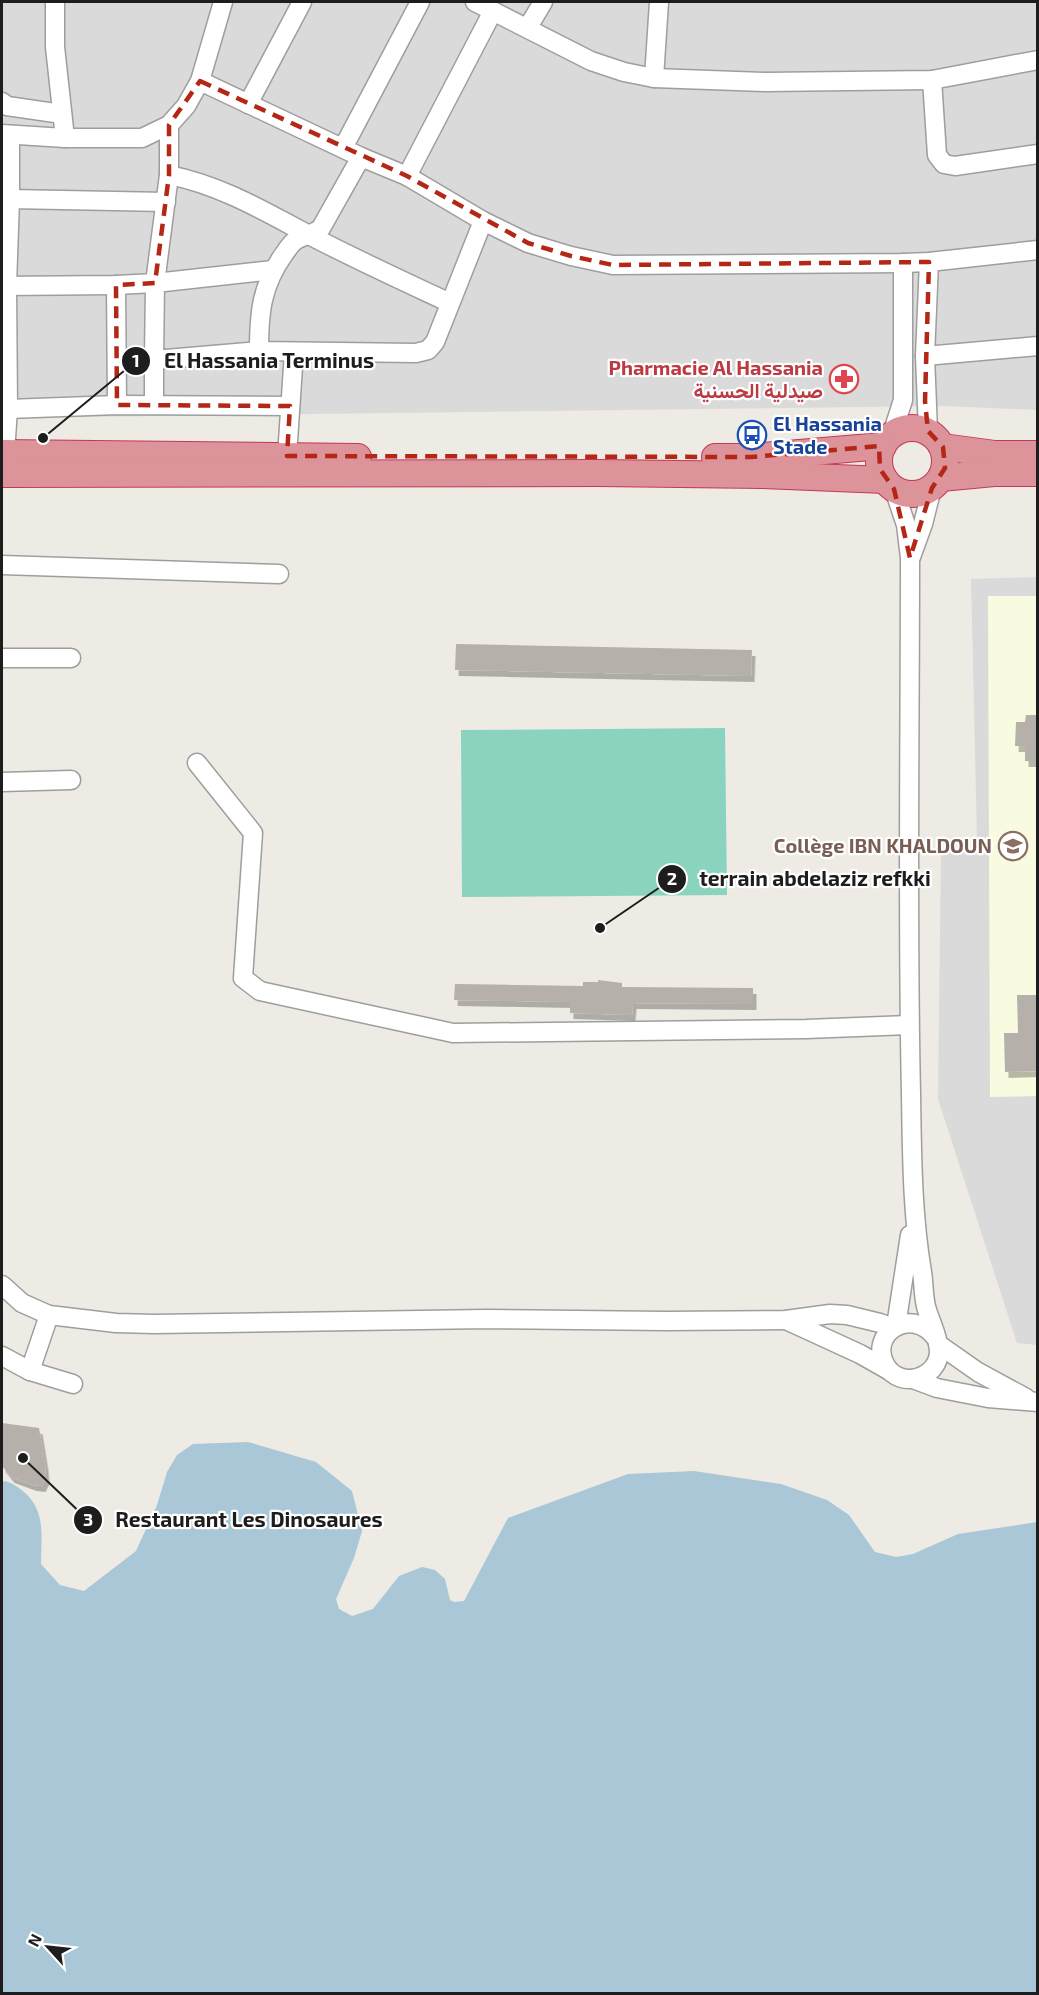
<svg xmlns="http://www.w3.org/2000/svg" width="1039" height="1995" viewBox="0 0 1039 1995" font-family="'Exo 2',Vazirmatn,sans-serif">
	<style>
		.residential { fill: #dbdada }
		.education { fill: #f8fbdf }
		.pitch { fill: #8ad4bf }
		.water { fill: #a9c7d6 }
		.building { fill: #b6b0aa; filter: url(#shadow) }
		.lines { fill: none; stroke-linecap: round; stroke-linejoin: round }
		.minor-casing { stroke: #9e9e9e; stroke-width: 21 }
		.highway-casing { stroke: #c53759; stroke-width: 28 }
		.minor { stroke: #fff; stroke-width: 18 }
		.highway { stroke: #dc9399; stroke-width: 26 }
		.marked { fill: none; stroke: #b42615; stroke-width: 4.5; stroke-dasharray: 12 8; stroke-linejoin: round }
		.labels { text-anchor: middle; stroke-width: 4.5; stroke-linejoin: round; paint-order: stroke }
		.health-label { font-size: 20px; font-weight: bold; fill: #be3a42; stroke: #fff; text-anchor: end }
		.transit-label { font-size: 20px; font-weight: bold; fill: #164399; stroke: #fff; text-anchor: start }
		.education-label { font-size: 20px; font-weight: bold; fill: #785e54; stroke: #fff; text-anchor: end }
		.leader { fill: none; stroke: #1d1d1d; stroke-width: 2 }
		.callout-dot { fill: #1d1d1d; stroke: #fff; stroke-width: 2 }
		.mark-label { font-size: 18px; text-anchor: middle; font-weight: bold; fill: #fff }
		.callout-label { font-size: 21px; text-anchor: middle; font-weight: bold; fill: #1d1d1d; stroke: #fff; stroke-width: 4.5; stroke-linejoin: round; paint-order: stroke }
	</style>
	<defs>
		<filter id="shadow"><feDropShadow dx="3.5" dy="6" stdDeviation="0" flood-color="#0004"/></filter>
	</defs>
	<rect width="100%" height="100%" fill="#edebe4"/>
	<g class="residential">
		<polygon points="2,2 1037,2 1037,410 944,406 2,418"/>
		<polygon points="1037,577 1037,1345 1017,1343 938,1099 941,850 977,840 971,579"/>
	</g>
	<polygon class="education" points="988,596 1037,596 1037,1096 990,1097"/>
	<polygon class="pitch" points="725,728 727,895 462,897 461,730"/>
	<path class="water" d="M248 1442 316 1462 352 1491 362 1531 354 1558 336 1599 339 1609 352 1616 373 1609 399 1576 422 1567 435 1570 445 1579 450 1600 454 1602 464 1601 508 1518 628 1474 694 1471 781 1484 827 1500 849 1515 875 1552 896 1557 913 1554 958 1534 1037 1522V1993H2V1481C9 1481 13 1484 19 1488 47 1508 41 1534 41 1564L60 1585 84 1591 136 1551 157 1505 167 1472 177 1455 193 1444Z"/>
	<g class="building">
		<polygon points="456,644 752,650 751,676 455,670"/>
		<polygon points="1026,715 1038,715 1038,761 1025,761 1025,746 1015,746 1016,722 1025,722"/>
		<polygon points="598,980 622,983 622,987 753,988 753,1004 633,1003 632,1015 570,1013 570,1002 454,1000 455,984 583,986 583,982 598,982"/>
		<polygon points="1017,995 1038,995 1038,1071 1005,1072 1004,1033 1018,1033"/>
		<polygon points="2,1423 39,1428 45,1465 46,1478 42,1486 33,1485 11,1477 2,1466"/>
	</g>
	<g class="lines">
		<g class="minor-casing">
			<g id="minor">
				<polyline points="55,2 55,47 65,138"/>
				<polyline points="475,2 591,61 624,72 654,78 766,82 932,80 1038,60"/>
				<polyline points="528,27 543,2"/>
				<polyline points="654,78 659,2"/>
				<polyline points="932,80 937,155 944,164 955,166 1038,154"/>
				<polyline points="200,81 361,157 407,176 483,221 528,243 571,256 613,265 903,263 929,262 1038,250"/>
				<polyline points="2,102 7,106 62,114"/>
				<polyline points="248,104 302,2"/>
				<path d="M169 125V175C220 185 264 211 309 235 355 259 403 281 450 303"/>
				<polyline points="2,134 65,138 142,138 169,125 186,106 200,81 223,2"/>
				<polyline points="343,148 420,2"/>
				<path d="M361 157 321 228C313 235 304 235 296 240 291 243 287 250 284 254 261 286 259 314 259 351L416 353 428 350 435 342 483 221"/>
				<polyline points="407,176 493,11"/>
				<polyline points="10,199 10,135"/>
				<polyline points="116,285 117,405"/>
				<polyline points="2,286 116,285 155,283 169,175"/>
				<polyline points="259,351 154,360 155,283 273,270"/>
				<polyline points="925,356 1038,346"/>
				<polyline points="154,360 154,405"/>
				<polyline points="8,409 117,405 290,406"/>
				<polyline points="928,431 925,356 929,262"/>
				<polyline points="892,434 903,400 903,263"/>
				<polyline points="5,453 8,409 7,286 10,199 166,202"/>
				<polyline points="287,456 294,352"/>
				<path d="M894 489 906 525 910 558C910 737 907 916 911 1094 912 1154 912 1213 922 1272 924 1284 923 1298 927 1310 931 1323 939 1338 939 1352 938 1378 901 1390 886 1366 867 1335 910 1305 935 1337"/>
				<polyline points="911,557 923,524 932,488"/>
				<polyline points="2,565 279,574"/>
				<polyline points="2,658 71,658"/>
				<polyline points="197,763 253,833 243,978 260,991 453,1033 806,1029 909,1025"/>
				<polyline points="2,782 71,780"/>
				<polyline points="2,1285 22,1303 49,1315 116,1323 154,1324 487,1319 666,1321 786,1320 830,1314 847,1315 880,1323 893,1328"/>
				<polyline points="49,1315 30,1371 73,1384"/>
				<polyline points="786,1320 860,1354 890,1371"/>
				<polyline points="896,1326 910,1235"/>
				<polyline points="938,1344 978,1372 1026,1398"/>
				<polyline points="2,1356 30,1371"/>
				<polyline points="913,1379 937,1388 988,1398 1038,1402"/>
			</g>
		</g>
		<g class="highway-casing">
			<g id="highway">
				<circle cx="912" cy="461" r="33"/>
				<polyline points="943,447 995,454 1038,454"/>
				<polyline points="2,453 358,457"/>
				<polyline points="715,457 752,457 883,446"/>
				<polyline points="2,474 598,473 762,475 885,480"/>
				<polyline points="941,478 994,473 1038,473"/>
			</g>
		</g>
		<use href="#minor" class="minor"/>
		<use href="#highway" class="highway"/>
	</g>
	<path class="marked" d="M200 81 407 176 528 243 571 256 613 265 929 262 925 401 928 431 943 447 945 468 932 488 910 558 894 489 880 469 879 446 752 457 287 456 290 406 117 405 116 285 155 283 169 175V125Z"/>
	<defs>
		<g id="pharmacy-ring" transform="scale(1.5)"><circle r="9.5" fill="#fff" stroke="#e0444e" stroke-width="1.5"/><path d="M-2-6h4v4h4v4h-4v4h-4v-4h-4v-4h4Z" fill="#e0444e"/></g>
		<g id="bus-ring" transform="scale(1.5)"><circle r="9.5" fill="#fff" stroke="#1a4fb4" stroke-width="1.5"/><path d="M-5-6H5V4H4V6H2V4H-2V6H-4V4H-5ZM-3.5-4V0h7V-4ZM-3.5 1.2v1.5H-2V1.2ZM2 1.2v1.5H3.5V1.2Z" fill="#1a4fb4"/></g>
		<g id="school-ring" transform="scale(1.5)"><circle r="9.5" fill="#fff" stroke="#8d6e63" stroke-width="1.5"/><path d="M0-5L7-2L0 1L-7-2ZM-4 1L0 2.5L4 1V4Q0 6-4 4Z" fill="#8d6e63"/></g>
	</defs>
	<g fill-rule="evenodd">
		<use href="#pharmacy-ring" x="844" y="379"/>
		<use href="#bus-ring" x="752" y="435"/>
		<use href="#school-ring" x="1013" y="846"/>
	</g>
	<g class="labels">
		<g class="health-label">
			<text x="823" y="375">Pharmacie Al Hassania<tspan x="823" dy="23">صيدلية الحسنية</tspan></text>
		</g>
		<g class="transit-label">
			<text x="773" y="431">El Hassania<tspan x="773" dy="23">Stade</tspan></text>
		</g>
		<g class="education-label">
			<text x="992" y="853">Collège IBN KHALDOUN</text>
		</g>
	</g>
	<path class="leader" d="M43 438L136 361M600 928L672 879M23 1458L88 1520"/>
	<g class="callout-dot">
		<circle cx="43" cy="438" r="6"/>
		<circle cx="600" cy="928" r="6"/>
		<circle cx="23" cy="1458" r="6"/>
		<circle cx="136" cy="361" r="15"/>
		<circle cx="672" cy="879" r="15"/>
		<circle cx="88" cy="1520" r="15"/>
	</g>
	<g class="mark-label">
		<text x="136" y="367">1</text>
		<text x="672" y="885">2</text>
		<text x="88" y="1526">3</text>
	</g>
	<g class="callout-label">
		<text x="269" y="368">El Hassania Terminus</text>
		<text x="815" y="886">terrain abdelaziz refkki</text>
		<text x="249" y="1527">Restaurant Les Dinosaures</text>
	</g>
	<rect width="1039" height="1995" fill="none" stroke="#1d1d1d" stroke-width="6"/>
	<g transform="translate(48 1947) rotate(297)" stroke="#ffffff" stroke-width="4.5" paint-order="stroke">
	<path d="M0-4.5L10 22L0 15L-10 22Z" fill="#1d1d1d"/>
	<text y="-9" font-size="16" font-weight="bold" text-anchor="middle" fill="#1d1d1d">N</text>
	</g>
</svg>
